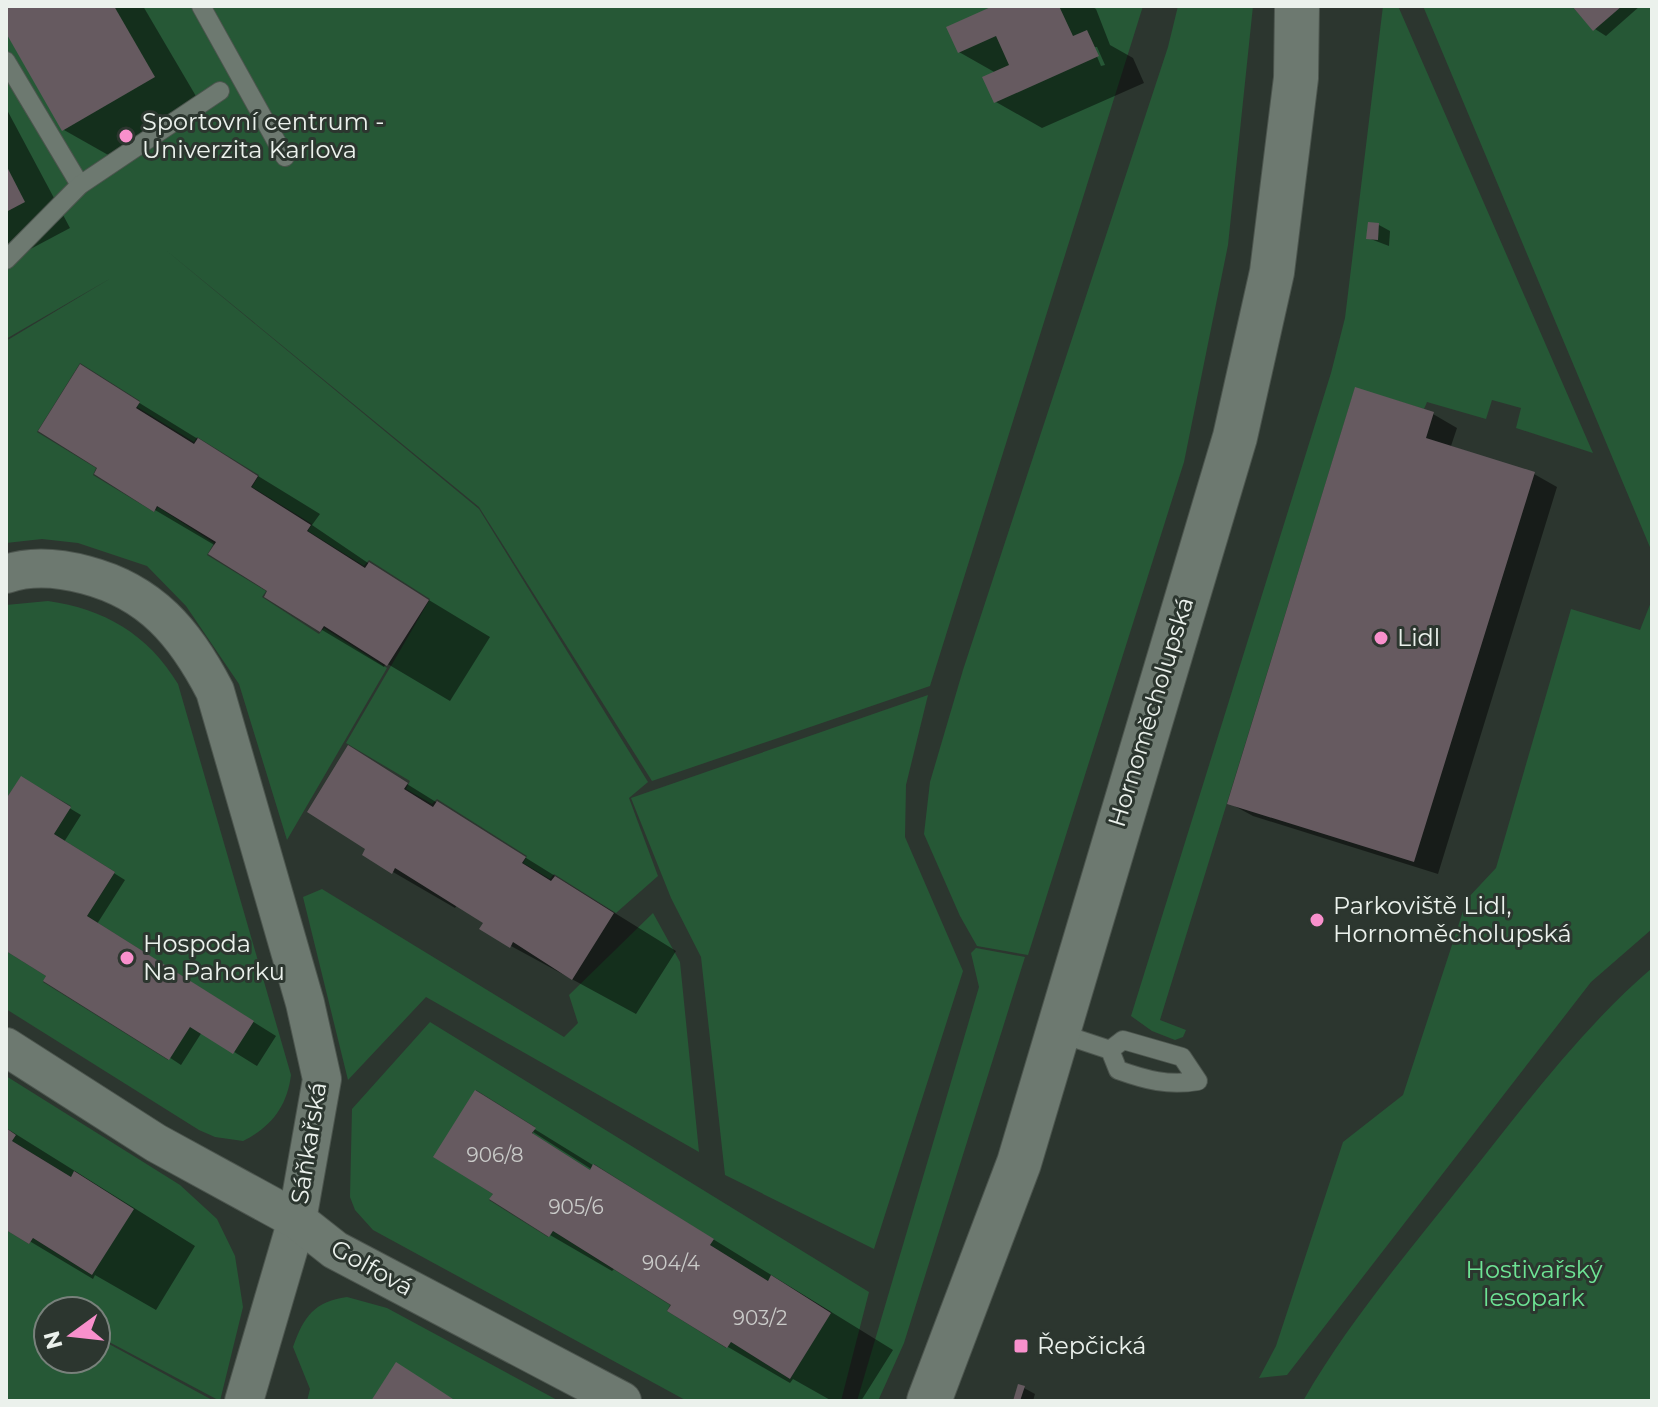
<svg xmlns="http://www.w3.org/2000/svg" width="1658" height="1407" viewBox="0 0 1658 1407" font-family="Montserrat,sans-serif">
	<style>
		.green { fill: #265836; fill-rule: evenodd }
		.shadow { fill: #0007; fill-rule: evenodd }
		.building { fill: #665a60 }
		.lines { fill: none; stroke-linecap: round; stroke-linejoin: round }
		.lane-casing { stroke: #4c554e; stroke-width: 20 }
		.street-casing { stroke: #4c554e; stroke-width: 40 }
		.secondary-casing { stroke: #4c554e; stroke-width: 46 }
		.lane { stroke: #6d7970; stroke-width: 18 }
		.street { stroke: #6d7970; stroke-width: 38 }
		.secondary { stroke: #6d7970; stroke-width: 44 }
		.poi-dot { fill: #f890cc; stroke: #2c362f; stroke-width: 3 }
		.labels { text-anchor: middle; stroke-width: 6; stroke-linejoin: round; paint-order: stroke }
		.number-label { font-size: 20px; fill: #cacbc9 }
		.poi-label { font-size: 24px; fill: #ebf1ec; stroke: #2c362f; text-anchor: start }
		.street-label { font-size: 24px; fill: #ebf1ec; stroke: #2c362f }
		.park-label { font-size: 24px; fill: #6de394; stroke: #2c362f }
	</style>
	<rect width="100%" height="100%" fill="#2c362f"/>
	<g class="green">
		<polygon points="6,6 1143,6 930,686 652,781 479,507 162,247 479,509 648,782 629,798 658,876 616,913 554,874 550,879 523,863 527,856 437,799 432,804 406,789 410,781 346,743 430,599 369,560 364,566 308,531 312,524 252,487 259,475 197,437 194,442 137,407 140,401 80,363 37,432 96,468 93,475 154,512 158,507 214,543 207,555 266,591 262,597 319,634 324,628 387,668 287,840 239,684 186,606 147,566 78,543 42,539 6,543 6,341 111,278 6,339"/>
		<polygon points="1178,6 1253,6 1228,245 1184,462 1028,955 977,946 960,916 924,834 930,782 963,670 1168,47"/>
		<polygon points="1383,6 1398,6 1593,453 1516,428 1521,408 1492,400 1486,419 1427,402 1424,409 1355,388 1160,1020 1186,1030 1183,1037 1175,1040 1152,1031 1131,1016 1331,373 1345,318"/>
		<polygon points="1423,6 1572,6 1593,30 1622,6 1652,6 1652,552"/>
		<path d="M48 601C104 609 148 634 178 684L291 1075C287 1107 271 1127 243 1141L215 1137 199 1130 6 1009V951L46 976 43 982 168 1060 190 1027 253 1021 87 916 115 872 54 834 71 806 21 777 6 799V605Z"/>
		<polygon points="1651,602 1652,929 1591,982 1287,1375 1259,1378 1276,1346 1343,1142 1403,1095 1467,899 1496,868 1571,609 1640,630"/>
		<polygon points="928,695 906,785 905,837 963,971 874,1249 725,1175 701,957 671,898 631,798"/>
		<polygon points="322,889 564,1037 578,1023 569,995 653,913 680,962 699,1152 426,997 348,1080 303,897"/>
		<polygon points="976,948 1025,957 904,1343 878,1401 857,1401 979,987 971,953"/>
		<path d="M1652 968V1401H1303C1349 1321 1409 1251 1466 1179 1524 1106 1581 1029 1652 968Z"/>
		<path d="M430 1022 869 1292 841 1401H687L373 1230 355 1210 350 1197 352 1109ZM476 1090 535 1127 532 1133 590 1170 594 1164 713 1239 710 1245 768 1281 772 1276 831 1312 790 1379 731 1342 726 1348 667 1311 670 1305 553 1231 548 1237 489 1200 493 1194 434 1157Z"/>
		<polygon points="6,1076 180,1185 217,1219 235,1256 243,1307 220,1401 96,1335 96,1311 47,1308 50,1311 48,1359 96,1359 96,1337 108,1343 92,1370 109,1344 214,1401 6,1401 6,1230 29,1244 33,1238 92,1275 133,1209 75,1171 71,1177 12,1141 16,1135 6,1128"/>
		<path d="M347 1297 387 1308 559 1401H307L310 1389 293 1347C304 1316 314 1302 347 1297Z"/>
	</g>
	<g class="shadow">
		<polygon points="6,6 143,6 200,103 110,156 64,130 6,29"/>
		<path d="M998 6H1091L1096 9 1110 45 1133 58 1144 83 1042 128 996 102V73L959 52ZM1093 47H1097L1105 65 1101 66Z"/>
		<polygon points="1575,6 1640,6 1606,36 1595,29"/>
		<polygon points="6,108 70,228 6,262"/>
		<polygon points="1379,225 1390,231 1389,246 1368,238"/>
		<polygon points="81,367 320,514 312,525 371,565 490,637 450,701 386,663 384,667 267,597 270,591 216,546 155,510 100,467"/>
		<polygon points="1433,414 1457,428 1451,446 1534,474 1557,487 1438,874 1253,816 1229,803"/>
		<polygon points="349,748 676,951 636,1014 511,946 486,922 457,905 455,908 393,872 368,848"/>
		<polygon points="21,779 81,815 64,842 125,880 97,924 276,1036 257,1066 202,1032 181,1065 6,949 6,802"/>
		<path d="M476 1093 893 1350 861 1401H832L793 1379 790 1383 728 1347 673 1304 615 1268 612 1271 550 1235 495 1193ZM533 1132 599 1174 597 1177 533 1136Z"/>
		<polygon points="6,1128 195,1246 156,1310 95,1275 93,1279 6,1227"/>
		<polygon points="1024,1388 1035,1394 1033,1401 1015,1401"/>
	</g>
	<g class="building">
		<polygon points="6,6 114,6 155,77 62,131 6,33"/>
		<polygon points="993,6 1059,6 1073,36 1087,30 1099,56 994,103 982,77 1009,65 996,36 958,53 946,27"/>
		<polygon points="1572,6 1622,6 1593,31"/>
		<polygon points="6,165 25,202 6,212"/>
		<polygon points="1368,222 1379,223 1378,240 1366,239"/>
		<polygon points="80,364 140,402 136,408 194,444 198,438 258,476 251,487 311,525 307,531 365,568 369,562 429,600 387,666 324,626 320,632 264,597 267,591 208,554 216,542 157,506 154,512 94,474 97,468 38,431"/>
		<polygon points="1355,387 1434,412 1426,438 1535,472 1414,862 1227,804"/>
		<polygon points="348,745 408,783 404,789 433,807 437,801 526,857 522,863 551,881 555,876 614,913 572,980 513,942 510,948 479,929 483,923 395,868 392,874 362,855 365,849 307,812"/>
		<polygon points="21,776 71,807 54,834 115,872 87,916 254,1021 233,1054 190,1027 169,1060 43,981 46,976 6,951 6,799"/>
		<polygon points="475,1090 536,1128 532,1133 590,1170 593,1164 714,1239 710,1245 768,1281 771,1275 831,1313 790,1379 731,1342 727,1348 667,1311 671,1305 553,1231 549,1237 489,1199 493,1194 433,1157"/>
		<polygon points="6,1128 16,1135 12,1141 71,1177 74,1171 134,1209 92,1275 33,1238 29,1244 6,1230"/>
		<polygon points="396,1362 427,1382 456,1401 371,1401"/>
		<polygon points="1018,1384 1025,1386 1020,1401 1013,1401"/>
	</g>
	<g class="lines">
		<g class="lane-casing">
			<g id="lane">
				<polyline points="201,6 285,157"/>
				<polyline points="6,61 80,185"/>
				<polyline points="6,260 80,185 220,91"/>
				<path d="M1059 1033 1110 1050 1118 1070C1146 1080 1168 1086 1198 1081L1182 1057 1123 1040 1110 1050"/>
			</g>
		</g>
		<g class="street-casing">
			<g id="street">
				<path d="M6 574C32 565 60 568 86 575 151 592 185 633 215 691L305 1003 322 1079 297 1220 244 1401"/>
				<polyline points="6,1047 156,1143 297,1220 335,1250 622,1401"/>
			</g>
		</g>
		<g class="secondary-casing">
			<polyline id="secondary" points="929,1401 1019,1163 1235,437 1272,272 1296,78 1297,6"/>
		</g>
		<use href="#lane" class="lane"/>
		<use href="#street" class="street"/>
		<use href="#secondary" class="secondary"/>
	</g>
	<g class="poi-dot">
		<circle cx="126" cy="136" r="8"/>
		<circle cx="1381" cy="638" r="8"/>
		<circle cx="1317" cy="920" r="8"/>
		<circle cx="127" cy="958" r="8"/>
		<rect x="1013" y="1338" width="16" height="16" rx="4"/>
	</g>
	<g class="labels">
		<g class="number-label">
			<text x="495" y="1162">906/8</text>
			<text x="576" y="1214">905/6</text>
			<text x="671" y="1270">904/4</text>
			<text x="760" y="1325">903/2</text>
		</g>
		<g class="poi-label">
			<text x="142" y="130">Sportovní centrum -<tspan x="142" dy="28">Univerzita Karlova</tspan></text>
			<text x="1397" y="646">Lidl</text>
			<text x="1333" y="914">Parkoviště Lidl,<tspan x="1333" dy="28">Hornoměcholupská</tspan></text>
			<text x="143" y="952">Hospoda<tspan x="143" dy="28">Na Pahorku</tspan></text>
			<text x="1037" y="1354">Řepčická</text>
		</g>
		<g class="street-label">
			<text transform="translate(1151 712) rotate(-73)" y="8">Hornoměcholupská</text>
			<text transform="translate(309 1143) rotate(-81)" y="8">Sáňkařská</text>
			<text transform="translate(372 1268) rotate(29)" y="8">Golfová</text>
		</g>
		<g class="park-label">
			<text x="1534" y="1278">Hostivařský<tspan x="1534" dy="28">lesopark</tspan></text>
		</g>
	</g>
	<rect width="1658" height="1407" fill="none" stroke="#ebf1ec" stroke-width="16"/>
	<g transform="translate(72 1335) rotate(255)"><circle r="38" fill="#2c362f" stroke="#78817b" stroke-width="2"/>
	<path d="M0-6L14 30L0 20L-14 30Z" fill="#f890cc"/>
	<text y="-12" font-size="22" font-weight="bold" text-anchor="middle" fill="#ebf1ec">N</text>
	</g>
</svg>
